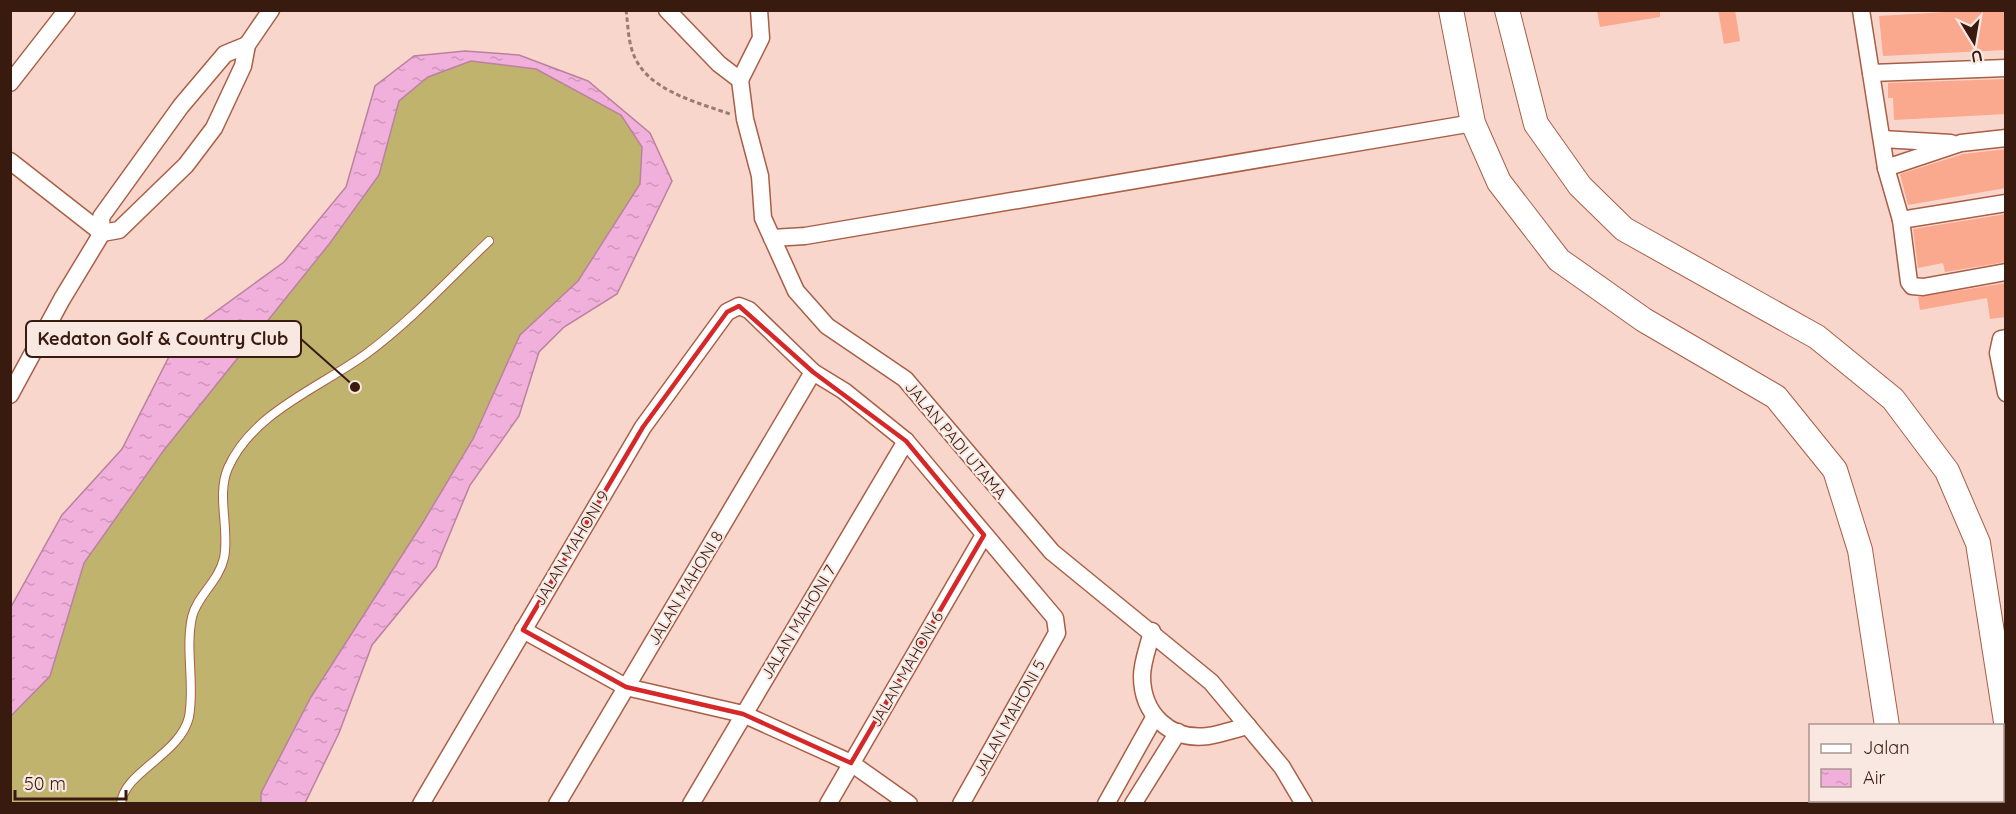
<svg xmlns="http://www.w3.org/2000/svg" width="2016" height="814" viewBox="0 0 2016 814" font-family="Quicksand,sans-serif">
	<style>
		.grass { fill: #c0b36d }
		.water { fill: url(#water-ripples); stroke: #ba829e; stroke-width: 1.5 }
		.building { fill: #faa98e }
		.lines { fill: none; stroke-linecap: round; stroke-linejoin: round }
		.lane-casing { stroke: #a95f46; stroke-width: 10 }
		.street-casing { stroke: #a95f46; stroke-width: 19 }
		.secondary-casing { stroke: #a95f46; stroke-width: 26 }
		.path { stroke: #9b7b70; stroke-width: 3; stroke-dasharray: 4.5 3; stroke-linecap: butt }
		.lane { stroke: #fff; stroke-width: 8 }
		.street { stroke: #fff; stroke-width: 16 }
		.secondary { stroke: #fff; stroke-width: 24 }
		.marked { fill: none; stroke: #d62828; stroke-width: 4.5; stroke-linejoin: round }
		.labels { text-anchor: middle; stroke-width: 4.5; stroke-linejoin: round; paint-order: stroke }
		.street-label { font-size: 16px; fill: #381a0f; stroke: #f9e8e2 }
		.leader { fill: none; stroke: #381a0f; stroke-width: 2 }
		.callout-dot { fill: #381a0f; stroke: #f9e8e2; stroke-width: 2 }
		.callout { fill: #f9e8e2; stroke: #381a0f; stroke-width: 2 }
		.callout-label { font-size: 18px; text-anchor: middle; font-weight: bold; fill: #381a0f }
	</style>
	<defs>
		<pattern id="water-ripples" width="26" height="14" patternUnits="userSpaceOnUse" patternTransform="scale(1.5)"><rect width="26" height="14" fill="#f1afdb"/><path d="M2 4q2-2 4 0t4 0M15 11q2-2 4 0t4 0" fill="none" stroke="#cf96bb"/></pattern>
	</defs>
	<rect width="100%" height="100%" fill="#f9d6cb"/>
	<polygon class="grass" points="471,61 536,69 621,115 642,147 640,184 578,281 520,335 473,439 422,524 311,697 261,793 261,803 11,804 11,716 50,676 84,563 164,450 330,243 379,175 399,101 428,77"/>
	<polygon class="water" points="465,51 519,55 588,81 650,133 672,181 617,294 564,327 539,352 519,416 470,485 436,567 372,645 339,733 305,803 261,803 261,793 311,697 422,524 473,439 520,335 578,281 640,184 642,147 621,115 536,69 471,61 428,77 399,101 379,175 330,243 164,450 84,563 50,676 11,716 11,607 62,515 122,449 178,339 284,262 346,187 375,86 414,56"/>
	<g class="building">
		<polygon points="1597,10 1660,10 1660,17 1600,27"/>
		<polygon points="1718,10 1735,10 1740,41 1724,44"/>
		<polygon points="1979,10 2006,10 2006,50 1883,56 1879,16"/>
		<polygon points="2006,79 2006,114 1894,120 1893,98 1888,98 1888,83"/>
		<polygon points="2006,149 2006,188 1908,205 1900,174 1963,154"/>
		<polygon points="2006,214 2006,262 1945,272 1943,263 1918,268 1913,229"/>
		<polygon points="2006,283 2006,317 1990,319 1987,298 1920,310 1918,297"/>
	</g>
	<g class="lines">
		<g class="lane-casing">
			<path id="lane" d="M121 804C123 772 180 755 189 717 195 685 185 650 192 617 197 596 219 581 224 558 230 529 216 496 228 468 253 412 319 388 366 354 411 321 449 279 489 241"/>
		</g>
		<g class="street-casing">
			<g id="street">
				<polyline points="667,10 719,64 740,80 745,119 760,176 763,218 796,291 827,326 905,379 1052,552 1211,682 1282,767 1304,804"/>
				<polyline points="1861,10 1886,168 1901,220 1909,282 1912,286 1923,287 2006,272"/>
				<polyline points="1871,73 2006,68"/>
				<polyline points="740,80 761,38 759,10"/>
				<polyline points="10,83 67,10"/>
				<polyline points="1882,139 1951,143"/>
				<polyline points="10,161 102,233"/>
				<polyline points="1886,168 1961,143 2006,138"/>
				<polyline points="1901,220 2006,203"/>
				<polyline points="102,233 119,230 186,165 214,128 243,66 247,45 271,10"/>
				<polyline points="772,238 805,236 1473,123"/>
				<polyline points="2006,338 2001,339 1998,353 2006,393"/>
				<polyline points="10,395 62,299 102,233 101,217 181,106 225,54 247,45"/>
				<polyline points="523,630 626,687 743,714 851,763 909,804"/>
				<path d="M1152 631C1149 645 1142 662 1142 676 1142 713 1169 741 1208 736 1221 734 1235 729 1248 726"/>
				<polyline points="421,804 643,427 727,312 739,306 749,310 813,372 844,391 906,441 1055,618 1057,633 961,804"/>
				<polyline points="557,804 813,372"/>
				<polyline points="691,804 906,441"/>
				<polyline points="828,804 984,535"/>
				<polyline points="1106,804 1154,718"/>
				<polyline points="1133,804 1178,732"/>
			</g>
		</g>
		<g class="secondary-casing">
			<g id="secondary">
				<polyline points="1451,10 1473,123 1499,182 1559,260 1644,320 1776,397 1835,470 1860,550 1887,726"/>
				<polyline points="1507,10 1536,124 1580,186 1624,229 1817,337 1893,399 1947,471 1978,543 2006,722"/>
				<polyline points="1898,800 1898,804"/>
			</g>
		</g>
		<path class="path" d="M626 10C628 24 628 40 633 53 646 90 696 102 730 114"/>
		<use href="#lane" class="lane"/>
		<use href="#street" class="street"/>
		<use href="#secondary" class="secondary"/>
	</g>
	<path class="marked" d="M739 306 813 372 906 441 984 535 851 763 743 714 626 687 523 630 643 427 727 312Z"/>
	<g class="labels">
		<g class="street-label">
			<text transform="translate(956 440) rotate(50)" y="6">JALAN PADI UTAMA</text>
			<text transform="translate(571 548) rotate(-59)" y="6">JALAN MAHONI 9</text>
			<text transform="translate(685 588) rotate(-59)" y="6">JALAN MAHONI 8</text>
			<text transform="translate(798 622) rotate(-59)" y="6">JALAN MAHONI 7</text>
			<text transform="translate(906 669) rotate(-60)" y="6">JALAN MAHONI 6</text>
			<text transform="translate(1009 718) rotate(-61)" y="6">JALAN MAHONI 5</text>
		</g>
	</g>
	<path class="leader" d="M355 387L301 339"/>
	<circle class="callout-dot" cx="355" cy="387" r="6"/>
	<rect class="callout" x="26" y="321" width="275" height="36" rx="6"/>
	<g class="callout-label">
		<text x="163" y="345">Kedaton Golf &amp; Country Club</text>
	</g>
	<rect width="2016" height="814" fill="none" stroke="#381a0f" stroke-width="24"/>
	<rect x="1809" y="724" width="195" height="78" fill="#f9e8e2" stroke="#ac968e" stroke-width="1.5"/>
	<rect x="1821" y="744" width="30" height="9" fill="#ffffff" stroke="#ac968e" stroke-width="1.5"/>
	<text x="1863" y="754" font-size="18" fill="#381a0f">Jalan</text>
	<rect x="1821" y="769" width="30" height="18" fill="url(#water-ripples)" stroke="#ac968e" stroke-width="1.5"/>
	<text x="1863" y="784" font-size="18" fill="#381a0f">Air</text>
	<g transform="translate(1974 42) rotate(169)" stroke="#f9e8e2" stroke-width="4.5" paint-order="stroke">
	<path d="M0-4.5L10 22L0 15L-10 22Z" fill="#381a0f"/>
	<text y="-9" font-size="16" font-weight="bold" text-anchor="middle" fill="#381a0f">U</text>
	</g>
	<path d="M15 790v9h111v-9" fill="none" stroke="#381a0f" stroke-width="3"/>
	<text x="24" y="790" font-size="18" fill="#381a0f" stroke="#f9e8e2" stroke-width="4.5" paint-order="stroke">50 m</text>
</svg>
